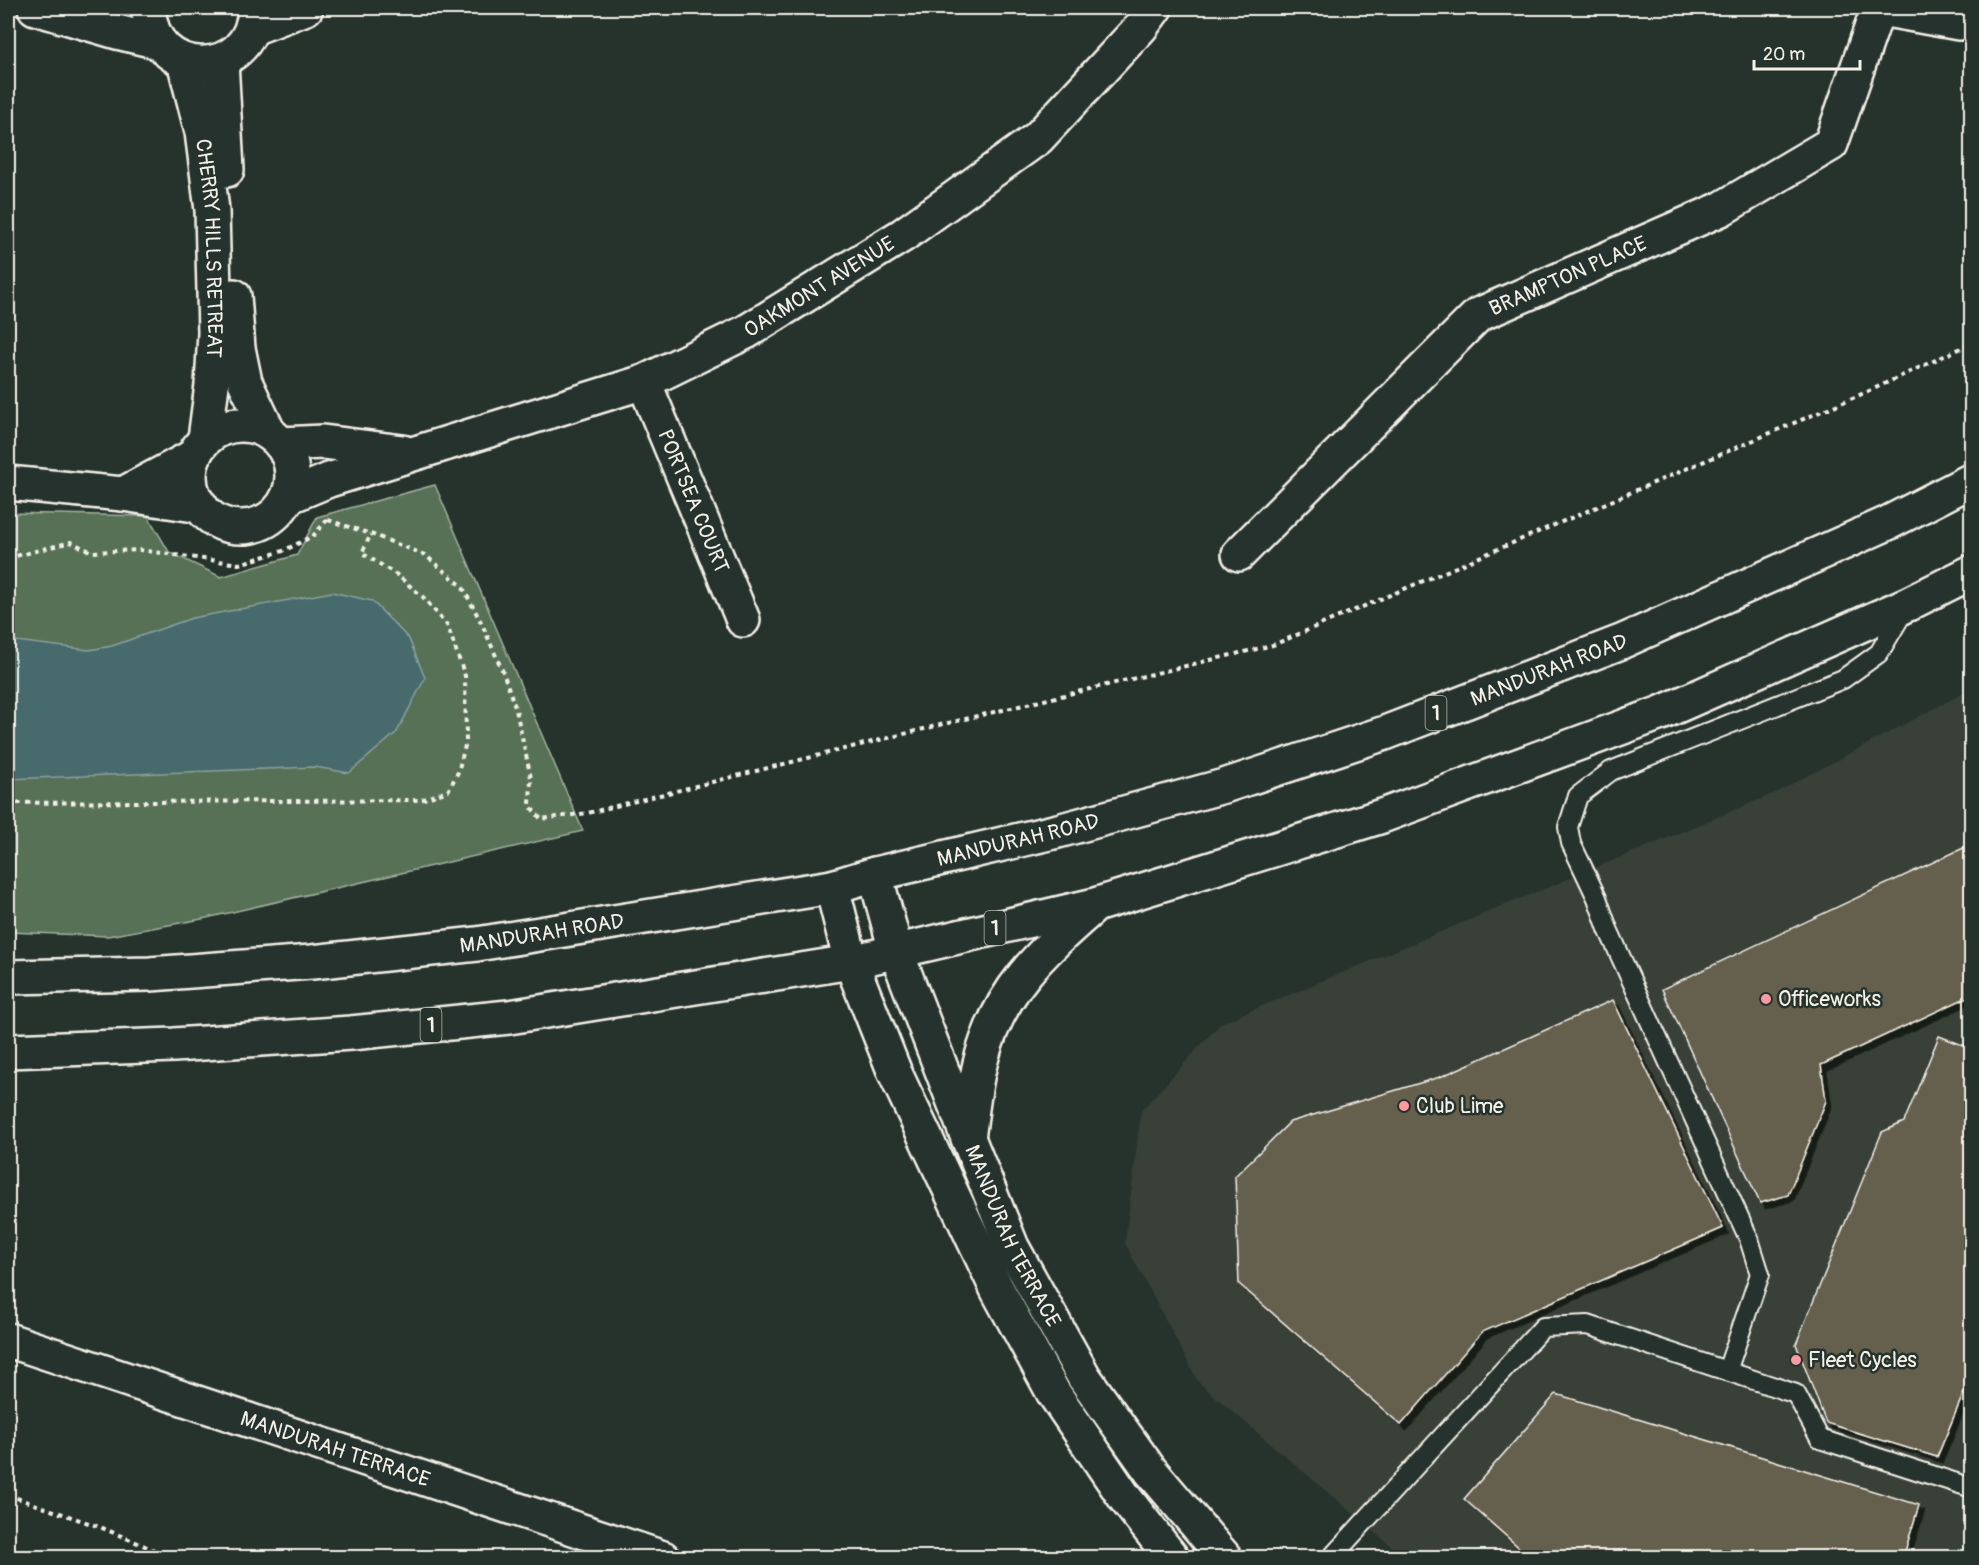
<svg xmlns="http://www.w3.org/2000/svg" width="1979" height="1565" viewBox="0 0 1979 1565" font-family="Pangolin,sans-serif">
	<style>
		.built { fill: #394037 }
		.green { fill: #567157; stroke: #a5b1a0; stroke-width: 1.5 }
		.water { fill: #476b6c; stroke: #8ca19e; stroke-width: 1.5 }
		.building { fill: #655e4e; stroke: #f4f1e8; stroke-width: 1.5; filter: url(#shadow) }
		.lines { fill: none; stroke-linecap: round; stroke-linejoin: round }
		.lane-casing { stroke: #f4f1e8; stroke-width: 22 }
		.street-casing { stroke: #f4f1e8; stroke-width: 38 }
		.secondary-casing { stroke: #f4f1e8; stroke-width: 38 }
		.highway-casing { stroke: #f4f1e8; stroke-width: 38 }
		.path { stroke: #f4f1e8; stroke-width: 4; stroke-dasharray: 4.5 4.5; stroke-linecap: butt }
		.lane { stroke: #26332d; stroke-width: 18 }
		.street { stroke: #26332d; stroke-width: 33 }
		.secondary { stroke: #26332d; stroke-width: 33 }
		.highway { stroke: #26332d; stroke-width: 33 }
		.poi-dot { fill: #ff9aa2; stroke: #26332d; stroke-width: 2 }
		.labels { text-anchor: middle; stroke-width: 5; stroke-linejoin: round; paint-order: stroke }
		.shield { fill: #26332d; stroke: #b6b8b0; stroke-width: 1.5 }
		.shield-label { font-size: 20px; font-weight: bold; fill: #f4f1e8 }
		.street-label { font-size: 21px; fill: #f4f1e8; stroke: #26332d }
		.poi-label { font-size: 21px; fill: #f4f1e8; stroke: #26332d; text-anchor: start }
	</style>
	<defs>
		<filter id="shadow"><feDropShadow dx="5.5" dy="5.5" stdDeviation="0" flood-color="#0009"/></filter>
	</defs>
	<rect width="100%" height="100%" fill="#26332d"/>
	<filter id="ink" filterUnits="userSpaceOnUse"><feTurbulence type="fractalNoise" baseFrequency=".0167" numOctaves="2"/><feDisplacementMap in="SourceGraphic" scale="12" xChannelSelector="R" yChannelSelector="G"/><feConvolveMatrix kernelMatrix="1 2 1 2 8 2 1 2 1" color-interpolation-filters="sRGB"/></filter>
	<g filter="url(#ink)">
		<polygon class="built" points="1971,689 1971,1557 1404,1557 1199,1383 1125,1243 1141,1111 1221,1023 1773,794"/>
		<polygon class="green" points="435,485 583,831 202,919 108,936 8,932 8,513 148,516 169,552 221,577 297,555 317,517"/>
		<polygon class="water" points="332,592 372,601 409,639 425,678 397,732 349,773 315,767 8,779 8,640 89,650 112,646 192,618"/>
		<g class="building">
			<polygon points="1972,844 1972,995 1821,1065 1826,1101 1788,1195 1760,1203 1662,989"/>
			<polygon points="1613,1000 1723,1228 1482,1332 1401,1425 1239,1284 1235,1176 1290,1122 1440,1077"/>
			<polygon points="1939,1036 1968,1047 1972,1039 1972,1373 1937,1457 1826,1423 1796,1344 1882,1132 1904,1122"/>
			<polygon points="1556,1394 1919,1505 1903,1558 1531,1558 1464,1499"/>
		</g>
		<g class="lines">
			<g class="lane-casing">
				<g id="lane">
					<polyline points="1727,1371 1760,1274 1749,1239 1608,929 1597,898 1571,843 1568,827 1578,796 1611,771 1843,679 1879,653 1905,609"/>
					<polyline points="1331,1558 1543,1327 1588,1325 1796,1394 1820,1439 1972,1488"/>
				</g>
			</g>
			<g class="street-casing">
				<g id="street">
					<polyline points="35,8 117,32 159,42"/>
					<path d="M149 8C149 80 253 83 255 8"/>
					<polyline points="1875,8 1959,23 1972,19"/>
					<polyline points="253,28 306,8"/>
					<path id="s1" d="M184 61 202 132 212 210 215 333 212 385 205 439"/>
					<polyline points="221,61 227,170"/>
					<polyline points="234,296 238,348 245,382 269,433"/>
					<path id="s2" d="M644 382 743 620"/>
					<path id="s3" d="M1239 554 1478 315 1721 209 1831 144 1878 9"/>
				</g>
			</g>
			<g class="secondary-casing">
				<g id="secondary">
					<circle cx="241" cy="476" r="51"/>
					<polyline points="281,444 323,442 403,452"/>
					<polyline points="8,483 123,494 201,506"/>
					<polyline points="123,494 194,456"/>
					<path id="s4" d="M288 497 329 480 644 382 746 332 903 235 1038 138 1141 27 1155 8"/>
					<path id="s5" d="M875 874 896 951 968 1138 1012 1247 1084 1377 1150 1470 1225 1558"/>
					<polyline points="832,887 851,962 895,1073 997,1289 1053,1392 1125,1498 1172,1558"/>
					<path id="s6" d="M8 1340 663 1558"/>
				</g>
			</g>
			<g class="highway-casing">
				<g id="highway">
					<path id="s7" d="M8 977 150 974 312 962 477 944 832 887 875 874 1058 831 1224 786 1385 733 1621 642 1888 523 1972 480"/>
					<polyline points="8,1051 174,1045 351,1033 509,1017 851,962 1095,905 1382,816 1661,713 1908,604 1972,572"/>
					<path d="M968 1138C972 1112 974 1085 981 1060 999 991 1040 954 1091 909"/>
				</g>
			</g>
			<g class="path">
				<polyline points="328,520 371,534 425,555 462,586 482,624 503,672 516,710 531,778 530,806 541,819 588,813 936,726 1273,645 1869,391 1972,343"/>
				<polyline points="8,558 71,542 92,552 140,550 239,564 283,551 313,536 328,519"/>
				<polyline points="8,803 421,800 448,791 458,772 466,742 465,676 447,625 423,597 397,575 362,553 371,534"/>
				<polyline points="8,1495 100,1527 173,1558"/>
			</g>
			<use href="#lane" class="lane"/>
			<use href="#street" class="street"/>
			<use href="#secondary" class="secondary"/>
			<use href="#highway" class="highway"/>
		</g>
	</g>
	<g class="poi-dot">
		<circle cx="1766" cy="999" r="6"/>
		<circle cx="1404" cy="1106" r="6"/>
		<circle cx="1796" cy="1360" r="6"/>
	</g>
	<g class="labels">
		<g class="shield">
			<rect x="1425.5" y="696" width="21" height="34" rx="4.5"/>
			<rect x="984.5" y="911" width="21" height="34" rx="4.5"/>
			<rect x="420.5" y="1008" width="21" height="34" rx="4.5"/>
		</g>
		<g class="shield-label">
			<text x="1436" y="720">1</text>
			<text x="995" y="935">1</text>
			<text x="431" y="1032">1</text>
		</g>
		<g class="street-label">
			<text dy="7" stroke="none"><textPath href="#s1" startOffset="190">CHERRY HILLS RETREAT</textPath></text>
			<text dy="7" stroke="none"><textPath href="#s3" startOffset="436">BRAMPTON PLACE</textPath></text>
			<text dy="7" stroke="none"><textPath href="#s4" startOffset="574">OAKMONT AVENUE</textPath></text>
			<text dy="7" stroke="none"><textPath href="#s2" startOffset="129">PORTSEA COURT</textPath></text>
			<text dy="7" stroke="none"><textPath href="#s7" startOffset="1580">MANDURAH ROAD</textPath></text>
			<text dy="7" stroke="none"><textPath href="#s7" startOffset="1022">MANDURAH ROAD</textPath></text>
			<text dy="7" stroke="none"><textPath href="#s7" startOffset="536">MANDURAH ROAD</textPath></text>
			<text dy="7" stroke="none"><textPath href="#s5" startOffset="388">MANDURAH TERRACE</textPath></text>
			<text dy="7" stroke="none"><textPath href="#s6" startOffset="345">MANDURAH TERRACE</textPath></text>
		</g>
		<g class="poi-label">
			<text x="1778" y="1006">Officeworks</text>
			<text x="1416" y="1113">Club Lime</text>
			<text x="1808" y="1367">Fleet Cycles</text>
		</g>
	</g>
	<rect width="1979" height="1565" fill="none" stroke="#26332d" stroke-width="30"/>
	<rect x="15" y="15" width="1949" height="1535" fill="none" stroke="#f4f1e8" stroke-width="2" filter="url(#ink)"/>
	<path d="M1754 60v9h106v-9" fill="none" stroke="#f4f1e8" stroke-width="3"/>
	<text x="1763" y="60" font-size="18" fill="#f4f1e8" stroke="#26332d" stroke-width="4.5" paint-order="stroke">20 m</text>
</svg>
